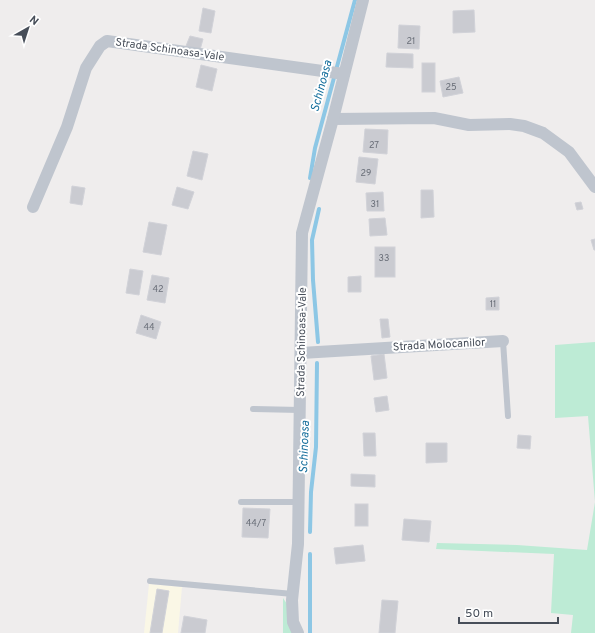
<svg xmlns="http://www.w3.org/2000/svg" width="595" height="633" viewBox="0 0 595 633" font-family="Overpass,sans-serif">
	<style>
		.commercial { fill: #faf7e6 }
		.green { fill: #bdebd5 }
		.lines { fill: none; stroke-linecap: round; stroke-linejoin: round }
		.stream { stroke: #8dc7e5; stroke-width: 4 }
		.building { fill: #cacbd1; stroke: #d1d2d8 }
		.service { stroke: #bfc5ce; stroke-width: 6 }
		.minor { stroke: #bfc5ce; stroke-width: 12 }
		.labels { text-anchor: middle; stroke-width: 4; stroke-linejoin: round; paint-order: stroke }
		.number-label { font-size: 9px; fill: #686d77 }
		.street-label { font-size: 11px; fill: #474e59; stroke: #fff }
		.water-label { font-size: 12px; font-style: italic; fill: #166f9c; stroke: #fff }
	</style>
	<rect width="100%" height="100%" fill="#efeded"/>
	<polygon class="commercial" points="149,584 182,587 178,633 144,633"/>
	<g class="green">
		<polygon points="595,342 595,633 571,633 573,615 551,613 554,554 436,549 437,543 517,545 587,550 595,502 588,416 555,418 555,345"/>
		<polygon points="283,598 289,607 292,633 283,633"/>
	</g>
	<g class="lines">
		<g class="stream">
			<polyline points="310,178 315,148 355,0"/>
			<polyline points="318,342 313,280 312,240 319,209"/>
			<polyline points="310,532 311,492 316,447 317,363"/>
			<polyline points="310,554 310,633"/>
		</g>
	</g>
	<g class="building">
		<polygon points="203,8 215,11 211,33 199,31"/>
		<polygon points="474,10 475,32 453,33 453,11"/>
		<polygon points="399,25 420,26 419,49 398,48"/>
		<polygon points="190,36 203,39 200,50 186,46"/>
		<polygon points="387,53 413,54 413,68 386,67"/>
		<rect x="422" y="63" width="13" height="29"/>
		<polygon points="201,65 217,69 212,91 196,87"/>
		<polygon points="459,77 463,93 443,97 440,81"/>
		<polygon points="365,129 388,130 387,154 363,152"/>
		<polygon points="193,151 208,154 202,180 187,176"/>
		<polygon points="359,157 378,159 375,184 356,182"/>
		<polygon points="72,186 85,188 82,205 70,203"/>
		<polygon points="177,187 194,192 188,209 172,205"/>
		<polygon points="421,190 433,190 434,217 421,218"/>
		<polygon points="383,192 384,211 367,211 366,193"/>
		<polygon points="581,202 583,209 577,210 575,203"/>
		<polygon points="385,218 387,235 370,236 369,219"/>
		<polygon points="149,222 167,225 161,255 143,252"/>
		<polygon points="595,239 595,250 594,250 591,240"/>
		<rect x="375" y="247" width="20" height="30"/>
		<polygon points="130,269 143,271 139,295 126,293"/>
		<polygon points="152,275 169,278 165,303 147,300"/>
		<polygon points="361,276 361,292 348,292 348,277"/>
		<polygon points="499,297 499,310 486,310 486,298"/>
		<polygon points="141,315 161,322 156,339 136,333"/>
		<polygon points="380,319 388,319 390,337 382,338"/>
		<polygon points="384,354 387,378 374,380 371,356"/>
		<polygon points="387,396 389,410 376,412 374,398"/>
		<polygon points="363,433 375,433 376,456 364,456"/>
		<polygon points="518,435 531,436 530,449 517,448"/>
		<polygon points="426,443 447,443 447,462 426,463"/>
		<polygon points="351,474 375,475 375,487 351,486"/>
		<rect x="355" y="504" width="13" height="22"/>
		<polygon points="243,508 270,509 268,538 242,537"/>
		<polygon points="404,519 431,521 429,542 402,540"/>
		<polygon points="363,545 365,561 336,564 334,548"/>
		<polygon points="157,589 169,591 162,633 150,633"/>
		<polygon points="382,600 398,601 395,633 379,633"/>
		<polygon points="184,616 207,620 205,633 181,633"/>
	</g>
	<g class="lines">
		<g class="service">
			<polyline points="503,341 508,416"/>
			<polyline points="253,409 300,410"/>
			<polyline points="241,502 299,502"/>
			<polyline points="150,581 293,594"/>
		</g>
		<g class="minor">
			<polyline points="333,119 434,118 469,125 510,124 524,126 543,133 569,152 595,187"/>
			<polyline points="33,207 67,127 86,68 100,46 107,41 344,74"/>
			<polyline points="301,353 503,341"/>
			<polyline points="298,633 293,622 292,600 298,544 302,233 333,119 363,0"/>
		</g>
	</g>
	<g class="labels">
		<g class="number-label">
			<text x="411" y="44">21</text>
			<text x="451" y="90">25</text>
			<text x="374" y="148">27</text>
			<text x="366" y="176">29</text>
			<text x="375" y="207">31</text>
			<text x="384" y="261">33</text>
			<text x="158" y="292">42</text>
			<text x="493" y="307">11</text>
			<text x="149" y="330">44</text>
			<text x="256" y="526">44/7</text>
		</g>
		<g class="street-label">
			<text transform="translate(170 49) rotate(8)" y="4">Strada Schinoasa-Vale</text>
			<text transform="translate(301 342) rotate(-89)" y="4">Strada Schinoasa-Vale</text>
			<text transform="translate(439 344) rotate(-3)" y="4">Strada Molocanilor</text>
		</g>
		<g class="water-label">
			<text transform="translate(321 86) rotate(-75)" y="4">Schinoasa</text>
			<text transform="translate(304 447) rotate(-88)" y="4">Schinoasa</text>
		</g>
	</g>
	<g transform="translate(28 28) rotate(39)" stroke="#ffffff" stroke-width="3" paint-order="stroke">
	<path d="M0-3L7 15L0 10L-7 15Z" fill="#474e59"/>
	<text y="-6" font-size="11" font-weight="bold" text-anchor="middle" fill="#474e59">N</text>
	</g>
	<path d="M459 617v6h99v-6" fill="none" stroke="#474e59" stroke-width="2"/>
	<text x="465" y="617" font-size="12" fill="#474e59" stroke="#ffffff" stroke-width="3" paint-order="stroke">50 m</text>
</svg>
